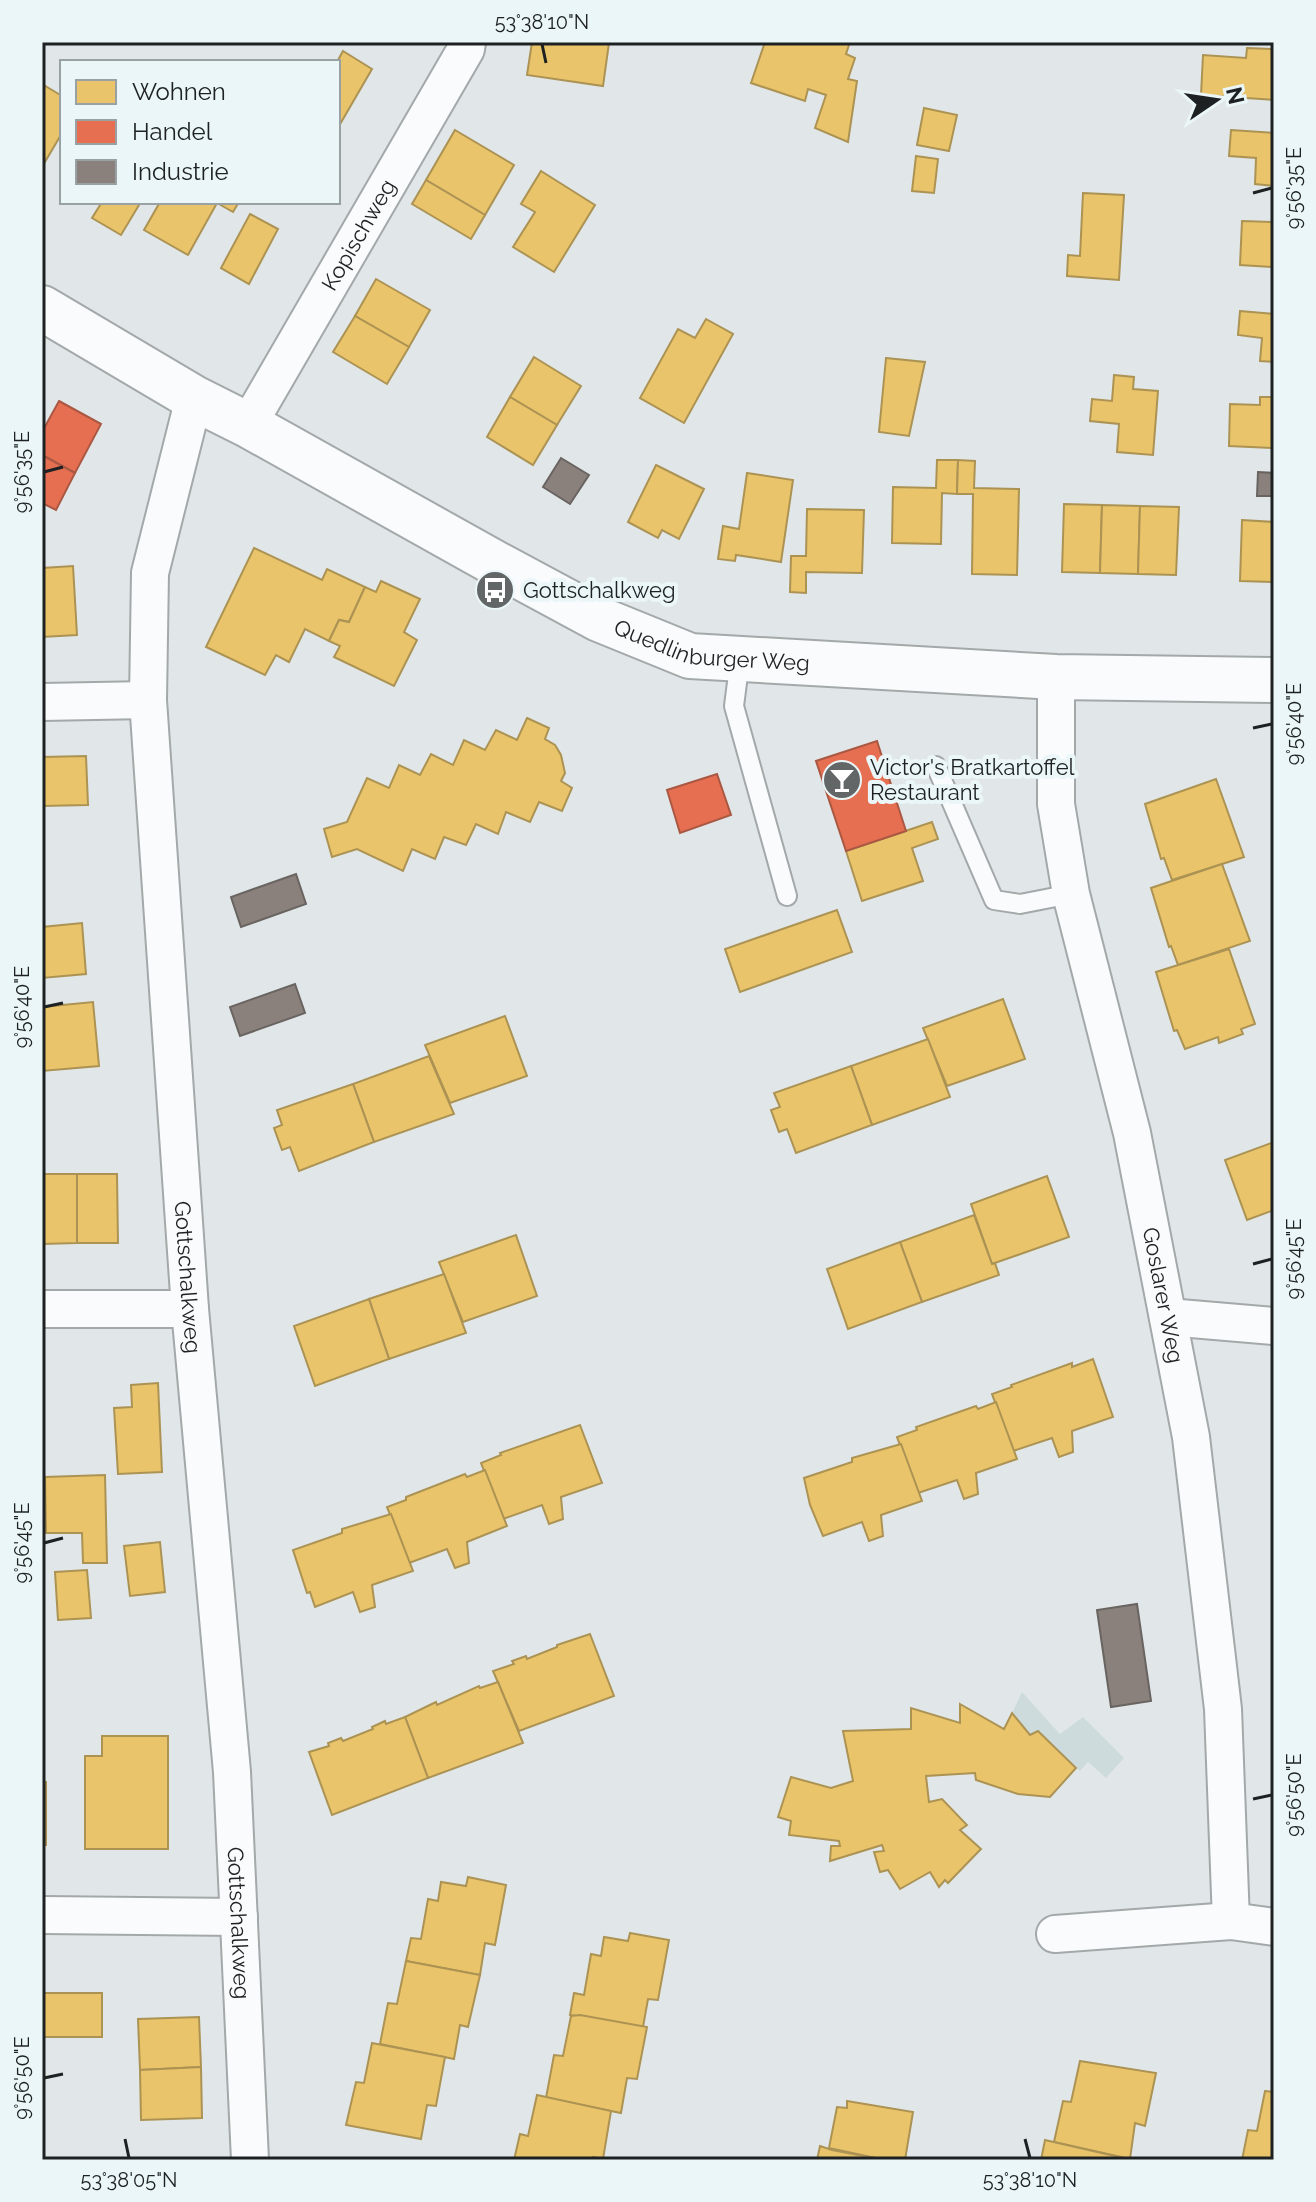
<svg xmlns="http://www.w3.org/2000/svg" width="1316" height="2202" viewBox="0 0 1316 2202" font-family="Raleway,sans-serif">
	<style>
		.built { fill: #cedbdd }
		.homes { fill: #e9c46a; stroke: #ac9354; stroke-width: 2 }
		.shops { fill: #e76f51; stroke: #aa5843; stroke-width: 2 }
		.industry { fill: #8a817c; stroke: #696461; stroke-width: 2 }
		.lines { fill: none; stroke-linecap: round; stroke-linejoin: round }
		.lane-casing { stroke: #a3a8a8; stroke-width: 22 }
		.street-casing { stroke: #a3a8a8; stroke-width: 40 }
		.secondary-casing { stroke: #a3a8a8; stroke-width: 48 }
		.lane { stroke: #fafbfc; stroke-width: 18 }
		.street { stroke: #fafbfc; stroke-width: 36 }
		.secondary { stroke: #fafbfc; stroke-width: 44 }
		.ticks { fill: none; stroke: #1d2122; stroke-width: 3 }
		.labels { text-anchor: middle; stroke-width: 8; stroke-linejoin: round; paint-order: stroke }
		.street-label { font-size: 22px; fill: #1d2122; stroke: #ebf6f8 }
		.poi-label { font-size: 22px; fill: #1d2122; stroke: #ebf6f8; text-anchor: start }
		.neatline { fill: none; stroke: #1d2122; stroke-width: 3 }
		.ticks-label { font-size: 20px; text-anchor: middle; fill: #1d2122 }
	</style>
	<rect width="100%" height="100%" fill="#e1e7e8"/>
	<polygon class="built" points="1022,1692 1060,1734 1083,1717 1124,1758 1106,1778 1088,1762 1080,1771 1039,1732 1030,1735 1012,1713"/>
	<g class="homes">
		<polygon points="532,42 609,43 603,86 527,75"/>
		<polygon points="765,42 850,42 846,54 855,58 848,79 857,81 848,142 815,128 826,95 808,89 805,101 751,83"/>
		<polygon points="1247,48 1274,49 1274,100 1201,95 1203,55 1246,58"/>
		<polygon points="343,51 372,69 339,126 337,62"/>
		<polygon points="42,84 62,96 62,133 42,167"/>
		<polygon points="924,108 957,115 949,151 917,145"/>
		<polygon points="455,130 514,165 485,215 426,180"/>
		<polygon points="1231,130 1274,133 1274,186 1255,184 1256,158 1229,156"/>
		<polygon points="916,156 938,159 934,193 912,191"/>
		<polygon points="541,171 595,205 554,272 513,247 535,212 521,204"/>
		<polygon points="426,180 485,215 471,239 412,204"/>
		<polygon points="1083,193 1124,195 1119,280 1067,276 1068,255 1080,256"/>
		<polygon points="102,202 135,202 139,205 121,235 92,218"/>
		<polygon points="160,202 239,202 233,212 217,203 188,255 144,230"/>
		<polygon points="250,214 278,229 249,284 221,268"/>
		<polygon points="1242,221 1274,222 1274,267 1240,265"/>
		<polygon points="376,279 430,310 409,347 355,316"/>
		<polygon points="1240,311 1274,314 1274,362 1260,361 1262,338 1238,335"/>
		<polygon points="355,316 409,347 387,384 333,352"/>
		<polygon points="706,319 733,334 684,423 640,398 678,329 695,338"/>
		<polygon points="534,357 581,386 557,425 510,397"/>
		<polygon points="886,358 925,362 909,436 879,432"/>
		<polygon points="1114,375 1134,377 1133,389 1158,391 1153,455 1117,452 1119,424 1090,421 1092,399 1112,401"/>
		<polygon points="510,397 557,425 533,465 487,437"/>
		<polygon points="1260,397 1274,397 1274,448 1229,446 1230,404 1260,405"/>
		<polygon points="937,460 958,460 957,494 942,493 941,544 892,543 893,487 936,488"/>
		<polygon points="958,460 975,461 974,488 1019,489 1017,575 972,574 973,494 957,494"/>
		<polygon points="656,465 704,489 679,539 662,530 658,538 628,522"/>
		<polygon points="747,473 793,480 781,562 736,555 735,561 718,559 723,526 739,529"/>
		<polygon points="1064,504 1102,505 1100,573 1062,572"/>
		<polygon points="1102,505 1140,506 1138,574 1100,573"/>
		<polygon points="1140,506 1179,507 1176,575 1138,574"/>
		<polygon points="807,509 864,510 862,573 806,572 806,593 790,592 791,556 806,556"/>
		<polygon points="1242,520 1274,522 1274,582 1240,581"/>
		<polygon points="254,548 322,580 327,569 365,587 349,622 339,620 329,641 305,629 289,662 276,655 265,675 206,647"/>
		<polygon points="73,566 77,635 42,637 42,568"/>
		<polygon points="381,581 420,599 404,632 417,640 394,686 334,657 340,646 329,641 339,620 349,622 365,587 376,592"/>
		<polygon points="527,718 549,728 545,739 555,745 561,755 565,773 561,781 572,788 562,811 539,802 530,822 506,812 498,834 476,824 466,845 444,837 435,859 412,849 403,871 357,849 332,857 324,829 347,822 367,778 389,788 399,765 420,775 431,754 453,765 464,740 485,750 496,730 517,740"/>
		<polygon points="86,756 88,805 42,806 42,757"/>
		<polygon points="1216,779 1244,857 1172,880 1164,858 1161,859 1145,804"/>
		<polygon points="932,822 938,839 912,848 923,881 862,901 846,851"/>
		<polygon points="1222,864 1250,941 1178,965 1171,946 1169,947 1151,888"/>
		<polygon points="837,910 852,952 740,992 725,949"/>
		<polygon points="82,923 86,974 42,978 42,927"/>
		<polygon points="1229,949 1255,1024 1241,1029 1243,1034 1219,1043 1218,1037 1185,1049 1177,1030 1174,1031 1156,972"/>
		<polygon points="1003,999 1025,1059 947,1086 923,1028"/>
		<polygon points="93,1002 99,1066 42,1071 42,1007"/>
		<polygon points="505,1016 527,1076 450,1103 425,1045"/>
		<polygon points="928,1039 950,1097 872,1125 851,1066"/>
		<polygon points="429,1056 454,1114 374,1142 353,1084"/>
		<polygon points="851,1066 872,1125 796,1153 787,1129 779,1132 771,1110 780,1107 774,1093"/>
		<polygon points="353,1084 374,1142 299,1171 290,1147 282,1150 274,1128 282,1125 277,1110"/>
		<polygon points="1274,1142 1274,1210 1247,1220 1225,1160"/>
		<polygon points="42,1174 77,1174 77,1243 42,1244"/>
		<polygon points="77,1174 117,1174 118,1243 77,1243"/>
		<polygon points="1047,1176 1069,1237 992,1264 971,1204"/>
		<polygon points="974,1215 992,1264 995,1263 999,1275 922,1302 900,1242"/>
		<polygon points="516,1235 537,1296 463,1322 439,1262"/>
		<polygon points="900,1242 922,1302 848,1329 827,1269"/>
		<polygon points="444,1274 466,1333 389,1359 369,1299"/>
		<polygon points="369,1299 389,1359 315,1386 294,1326"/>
		<polygon points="1093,1359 1113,1417 1072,1431 1073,1452 1059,1457 1052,1438 1013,1451 992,1394 1012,1387 1011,1385 1072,1363 1072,1367"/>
		<polygon points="158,1383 162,1472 118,1474 114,1408 132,1407 131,1385"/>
		<polygon points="996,1402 1017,1459 976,1473 978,1494 964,1499 957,1480 918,1493 897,1437 917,1430 916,1427 976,1406 978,1409"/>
		<polygon points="580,1425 602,1483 561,1497 563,1519 549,1524 542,1505 503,1519 481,1463 501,1455 500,1453"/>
		<polygon points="901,1444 922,1501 881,1515 883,1536 869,1541 862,1522 823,1536 810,1505 804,1478 852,1462 852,1458"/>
		<polygon points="485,1470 507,1526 467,1542 469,1563 455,1568 447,1549 409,1563 387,1507 406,1500 406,1497 465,1474 467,1477"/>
		<polygon points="105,1475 107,1563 83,1563 82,1533 46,1533 45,1477"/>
		<polygon points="391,1514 413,1571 372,1585 375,1607 360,1612 353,1592 315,1607 310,1592 307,1593 293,1550 342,1533 342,1529"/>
		<polygon points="160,1542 165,1592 130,1596 124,1546"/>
		<polygon points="87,1570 91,1618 58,1620 55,1572"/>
		<polygon points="590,1634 614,1696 519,1731 493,1671 514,1664 512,1661 526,1656 527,1659 557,1647 557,1645"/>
		<polygon points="498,1682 523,1743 428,1778 405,1717 436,1702 437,1705 479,1686 480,1688"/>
		<polygon points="960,1704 1004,1729 1012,1713 1030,1735 1038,1731 1076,1768 1050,1797 1018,1794 976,1780 975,1773 926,1776 929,1802 942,1799 967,1825 960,1830 981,1849 948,1883 945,1880 939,1887 930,1872 900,1889 888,1870 880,1872 874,1852 884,1851 882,1845 830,1861 831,1846 840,1846 839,1841 789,1835 791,1821 778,1817 791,1777 831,1788 853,1781 843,1731 911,1729 911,1708 960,1723"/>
		<polygon points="405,1717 428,1778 332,1815 309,1752 329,1746 328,1743 341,1738 343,1741 373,1729 372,1727 385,1721 386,1724"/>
		<polygon points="102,1736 168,1736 168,1849 85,1849 85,1756 102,1756"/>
		<rect x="42" y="1782" width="4" height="63"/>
		<polygon points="468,1877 506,1885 495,1945 485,1943 480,1975 406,1961 411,1938 421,1939 428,1899 438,1901 441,1882 466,1886"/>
		<polygon points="630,1933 669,1940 658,2000 648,1999 643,2027 570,2015 574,1993 584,1995 591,1954 601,1956 604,1937 628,1941"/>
		<polygon points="406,1961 480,1975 468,2027 460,2025 454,2059 380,2044 388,2003 397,2004"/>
		<rect x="42" y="1993" width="60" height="44"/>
		<polygon points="580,2015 647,2027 637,2079 627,2078 621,2113 546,2098 554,2055 563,2056 571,2016"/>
		<polygon points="199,2017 201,2067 140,2070 138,2019"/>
		<polygon points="372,2043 445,2057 436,2106 427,2105 421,2139 346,2125 356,2082 364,2083"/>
		<polygon points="1080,2061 1156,2073 1145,2126 1135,2123 1130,2159 1054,2142 1063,2101 1071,2102"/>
		<polygon points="201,2067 202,2118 141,2120 140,2070"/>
		<polygon points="1265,2091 1274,2092 1274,2160 1242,2160 1248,2130 1257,2131"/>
		<polygon points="537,2095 611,2111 603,2159 593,2157 592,2160 514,2160 520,2134 528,2136"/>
		<polygon points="847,2101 913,2112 905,2160 885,2160 829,2148 837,2107 847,2108"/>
		<polygon points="1045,2140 1119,2157 1119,2160 1041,2160"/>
		<polygon points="820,2146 832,2150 885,2160 817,2160"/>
	</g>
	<g class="shops">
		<polygon points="59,401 101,424 75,473 42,455 42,432"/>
		<polygon points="42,455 75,473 56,510 42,503"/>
		<polygon points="877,741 906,831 846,851 816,761"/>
		<polygon points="717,774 731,815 680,833 667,790"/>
	</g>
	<g class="industry">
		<polygon points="561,458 589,475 570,504 543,487"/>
		<polygon points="1258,472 1274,473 1274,496 1257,496"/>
		<polygon points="296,874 306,904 241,927 231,897"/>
		<polygon points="295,984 305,1013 240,1036 230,1007"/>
		<polygon points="1137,1604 1151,1701 1111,1707 1097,1610"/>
	</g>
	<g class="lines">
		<g class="lane-casing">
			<g id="lane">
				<polyline points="740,659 734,706 787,896"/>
				<polyline points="936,766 994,900 1020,904 1071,894"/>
			</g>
		</g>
		<g class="street-casing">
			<g id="street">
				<path id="s1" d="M194 398 150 573 148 700 190 1309 232 1772 250 2160"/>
				<path id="s2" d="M248 425 466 49 467 42"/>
				<path id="s3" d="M1056 677V804L1071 894 1132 1133 1191 1437 1223 1709 1231 1921"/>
				<polyline points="42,702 148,700"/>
				<polyline points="42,1309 190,1309"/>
				<polyline points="1168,1317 1274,1326"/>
				<polyline points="42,1915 239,1917"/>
				<polyline points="1055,1934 1231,1921 1274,1927"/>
			</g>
		</g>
		<g class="secondary-casing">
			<g id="secondary">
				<path id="s4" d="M42 308 194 398 248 425 493 562 599 619 690 656 1056 677 1274 680"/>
			</g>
		</g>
		<use href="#lane" class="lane"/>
		<use href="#street" class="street"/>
		<use href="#secondary" class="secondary"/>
	</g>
	<path class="ticks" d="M542 44 546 63M1253 193 1272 188M44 472 63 467M1253 728 1272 724M44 1007 63 1003M1253 1264 1272 1259M44 1543 63 1538M1253 1799 1272 1795M44 2078 63 2074M125 2139 129 2158M1025 2139 1030 2158"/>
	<defs>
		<g id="bus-disc" transform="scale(2)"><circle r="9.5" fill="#626667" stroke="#ebf6f8"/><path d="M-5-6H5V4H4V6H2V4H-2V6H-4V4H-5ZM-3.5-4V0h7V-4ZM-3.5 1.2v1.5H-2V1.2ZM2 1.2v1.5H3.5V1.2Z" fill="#fff"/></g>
		<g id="bar-disc" transform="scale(2)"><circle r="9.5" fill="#626667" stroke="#ebf6f8"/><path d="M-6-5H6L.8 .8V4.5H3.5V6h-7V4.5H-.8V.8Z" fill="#fff"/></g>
	</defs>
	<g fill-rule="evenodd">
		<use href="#bus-disc" x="495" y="590"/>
		<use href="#bar-disc" x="842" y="780"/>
	</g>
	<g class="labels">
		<g class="street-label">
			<text dy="8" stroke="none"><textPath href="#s2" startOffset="220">Kopischweg</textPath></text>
			<text dy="8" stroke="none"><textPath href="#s4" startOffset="756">Quedlinburger Weg</textPath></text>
			<text dy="8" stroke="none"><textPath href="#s1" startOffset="886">Gottschalkweg</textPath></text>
			<text dy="8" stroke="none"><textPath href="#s3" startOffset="630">Goslarer Weg</textPath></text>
			<text dy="8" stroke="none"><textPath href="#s1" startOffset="1534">Gottschalkweg</textPath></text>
		</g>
		<g class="poi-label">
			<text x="523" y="598">Gottschalkweg</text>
			<text x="870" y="775">Victor's Bratkartoffel<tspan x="870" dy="25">Restaurant</tspan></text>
		</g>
	</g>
	<rect width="1316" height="2202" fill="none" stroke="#ebf6f8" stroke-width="88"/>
	<rect x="60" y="60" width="280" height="144" fill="#ebf6f8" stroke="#99a1a2" stroke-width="2"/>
	<rect x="76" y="80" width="40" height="24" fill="#e9c46a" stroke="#99a1a2" stroke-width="2"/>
	<text x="132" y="100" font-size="24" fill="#1d2122">Wohnen</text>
	<rect x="76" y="120" width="40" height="24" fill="#e76f51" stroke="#99a1a2" stroke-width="2"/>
	<text x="132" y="140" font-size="24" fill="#1d2122">Handel</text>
	<rect x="76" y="160" width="40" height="24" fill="#8a817c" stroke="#99a1a2" stroke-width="2"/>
	<text x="132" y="180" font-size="24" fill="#1d2122">Industrie</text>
	<g transform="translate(1216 100) rotate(77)" stroke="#ebf6f8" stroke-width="6" paint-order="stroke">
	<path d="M0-6L14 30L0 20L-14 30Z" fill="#1d2122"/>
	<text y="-12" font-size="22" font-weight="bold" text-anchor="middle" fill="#1d2122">N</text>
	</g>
	<rect x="44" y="44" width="1228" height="2114" class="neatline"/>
	<g class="ticks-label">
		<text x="542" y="29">53°38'10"N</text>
		<text transform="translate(1294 188) rotate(-90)" y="7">9°56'35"E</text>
		<text transform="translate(22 472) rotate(-90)" y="7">9°56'35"E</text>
		<text transform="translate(1294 724) rotate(-90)" y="7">9°56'40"E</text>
		<text transform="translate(22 1007) rotate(-90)" y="7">9°56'40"E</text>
		<text transform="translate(1294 1259) rotate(-90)" y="7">9°56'45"E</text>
		<text transform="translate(22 1543) rotate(-90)" y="7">9°56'45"E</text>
		<text transform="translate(1294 1795) rotate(-90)" y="7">9°56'50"E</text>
		<text transform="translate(22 2078) rotate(-90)" y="7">9°56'50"E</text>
		<text x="129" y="2187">53°38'05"N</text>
		<text x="1030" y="2187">53°38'10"N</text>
	</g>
</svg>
